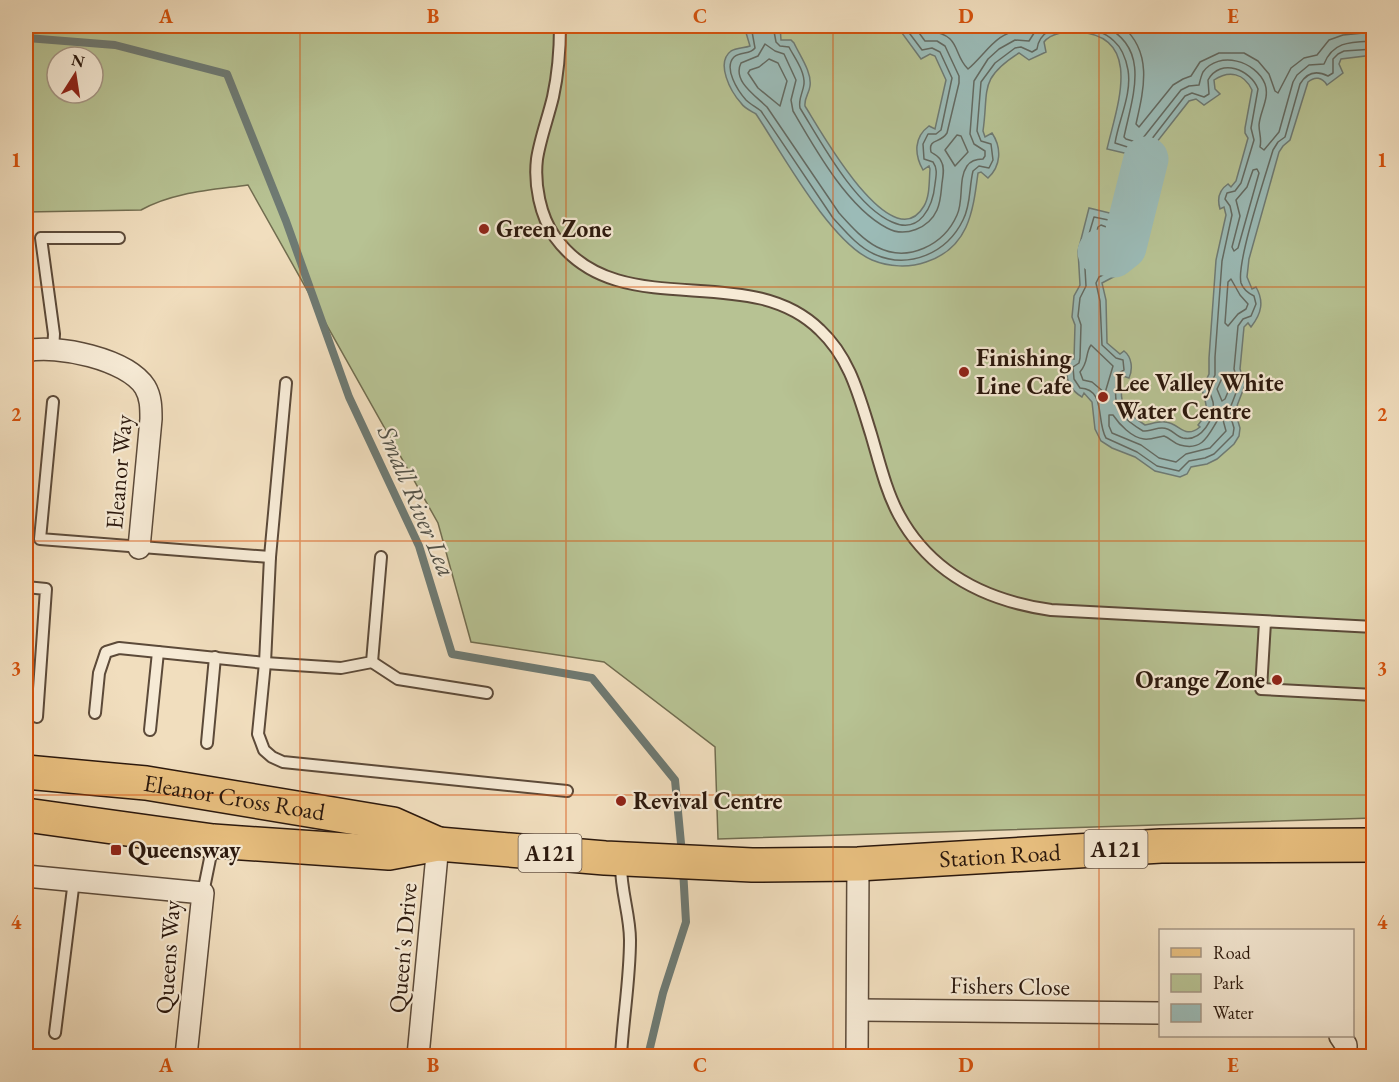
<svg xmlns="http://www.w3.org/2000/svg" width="1399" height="1082" viewBox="0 0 1399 1082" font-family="'EB Garamond',serif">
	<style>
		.green { fill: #b7c293; stroke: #716d50; stroke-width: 1.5; fill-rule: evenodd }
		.water { fill: #9bbbb7; stroke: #6e7a73; stroke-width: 1.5 }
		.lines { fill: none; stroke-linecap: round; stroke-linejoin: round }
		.shore { stroke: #636a62; stroke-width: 1.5 }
		.stream { stroke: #6e7a73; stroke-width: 8 }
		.river { stroke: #9bbbb7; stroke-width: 45 }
		.service-casing { stroke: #5c4a39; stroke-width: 14 }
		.minor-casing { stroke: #5c4a39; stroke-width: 24 }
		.primary-casing { stroke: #2b180d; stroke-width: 36 }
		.service { stroke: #f6ead5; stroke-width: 10 }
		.minor { stroke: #f6ead5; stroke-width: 21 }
		.primary { stroke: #e8bf7f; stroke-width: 33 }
		.grid { fill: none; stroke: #d5520c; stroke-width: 1.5; stroke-opacity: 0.55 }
		.poi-dot { fill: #8f2418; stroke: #f6ead5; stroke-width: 2 }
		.labels { text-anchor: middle; stroke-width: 4.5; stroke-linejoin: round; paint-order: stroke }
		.shield { fill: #f6ead5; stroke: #685749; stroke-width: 1.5 }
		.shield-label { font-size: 22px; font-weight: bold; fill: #2b180d }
		.poi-label { font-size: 24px; font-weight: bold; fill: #2b180d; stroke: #f6ead5; text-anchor: start }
		.street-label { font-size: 24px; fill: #2b180d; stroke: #f6ead5 }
		.water-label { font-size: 26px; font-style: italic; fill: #525148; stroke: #f6ead5 }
		.neatline { fill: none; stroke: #d5520c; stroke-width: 2 }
		.grid-label { font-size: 20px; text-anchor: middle; font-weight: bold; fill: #d5520c }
	</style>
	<rect width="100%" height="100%" fill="#f1debe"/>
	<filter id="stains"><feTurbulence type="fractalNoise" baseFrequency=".00333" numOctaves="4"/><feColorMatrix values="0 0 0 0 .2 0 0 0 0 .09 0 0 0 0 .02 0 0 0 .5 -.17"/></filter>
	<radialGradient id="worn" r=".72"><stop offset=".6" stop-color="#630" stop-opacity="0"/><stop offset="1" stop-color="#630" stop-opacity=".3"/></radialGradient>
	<path class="green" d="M26 26H1373V818L718 839 715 747 604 662 471 642 438 523 248 185C212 190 173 192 141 210L26 212ZM57 57H93V93H57Z"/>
	<path class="water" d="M744 26H780L781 40H791L794 43C800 56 812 72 810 86 809 94 804 98 805 106 819 128 892 261 924 206 930 196 929 181 930 169L929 166 923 170C914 154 914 137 929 126L935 129 946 80 935 56 930 54 921 59 899 29 903 26H1373V55L1341 59 1339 64 1343 73 1327 85C1322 77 1315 76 1308 82L1290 140 1283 146 1279 152 1249 259 1247 277 1252 289 1256 287C1264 301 1262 313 1251 327L1248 323 1244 327 1240 369 1245 385 1235 411 1240 428 1239 436 1234 444 1217 459 1207 464 1191 467 1187 474 1180 477 1155 471 1135 457 1112 448 1101 441 1095 429 1092 402 1084 393 1082 397C1067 388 1064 374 1069 358L1074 359 1075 325 1072 317 1074 296 1080 285 1078 251 1089 208 1126 217 1119 246 1128 249 1123 272 1102 283 1106 300 1107 343 1120 354 1124 351C1132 357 1133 369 1129 378L1123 376C1118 403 1123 411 1145 425 1151 424 1159 421 1165 422 1180 423 1184 440 1200 427L1198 425C1211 410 1206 406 1202 389L1209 374V358L1216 260 1226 215 1224 207 1220 209C1217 199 1219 190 1228 184L1231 187 1236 181 1248 138 1245 133V128L1252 90C1244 73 1229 70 1214 80L1215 89 1220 94 1204 105 1196 99 1189 101 1156 143 1150 159 1107 149C1116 109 1145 36 1078 32 1067 31 1051 33 1044 42L1046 52 1029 60 1019 53C978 79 989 90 983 131L985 137 992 133C1002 148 1001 166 988 178L981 172 978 173C973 211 969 248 926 262 909 268 889 267 872 260 830 242 782 153 756 114 751 111 744 108 741 103 731 92 715 63 731 51 736 48 745 48 750 46Z"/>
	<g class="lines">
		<g class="shore">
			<path d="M751 26 755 48C750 55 741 51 734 57 723 68 738 91 746 100 750 104 756 107 761 111L833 218C845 231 858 247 874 254 909 270 947 253 963 220 971 205 969 187 973 171L979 166 989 168 993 160 991 144 981 141 977 131 981 82 995 63 1015 48 1021 47 1032 52 1037 49C1041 16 1096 23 1114 41 1122 48 1126 59 1128 70 1132 94 1119 119 1115 143L1143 152 1146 151 1151 140 1185 96 1192 93 1204 97 1209 94 1208 80C1221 57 1251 70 1258 89L1251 128 1254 140 1241 183 1235 191 1227 193 1225 199 1230 206 1232 215 1222 261 1215 357V375L1208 389C1210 393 1212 398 1213 402 1216 418 1201 442 1183 438 1175 436 1172 428 1162 428 1156 428 1150 431 1143 431 1123 419 1113 410 1116 385 1117 378 1117 373 1124 370L1123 360 1116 358 1102 345 1100 301 1096 283 1099 277 1118 267 1120 254 1113 245 1118 222 1094 217 1084 251 1086 286 1080 298 1078 316 1081 325 1080 358 1079 363 1073 367 1074 379 1080 388C1106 389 1096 421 1106 438L1137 452 1157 466 1179 471 1189 461 1205 458 1214 454 1233 435 1234 428 1229 411 1239 385 1234 369 1238 326 1243 319 1251 316 1256 304 1254 296C1248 293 1243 289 1241 283 1236 263 1266 174 1273 150L1278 142 1285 137 1300 84C1307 72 1316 70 1328 76L1333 73V59L1338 54 1344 51 1374 49"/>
			<path d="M773 26 776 42 780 46 789 47C794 57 805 71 804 84 803 93 798 99 800 108 821 142 855 206 892 222 920 235 933 206 935 184 936 176 938 169 933 162L924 159 923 144 928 134H936L941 130 952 78 940 52 932 48 922 50 907 30V26"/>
			<path d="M914 26 925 41H937L945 46 959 76V83L947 133C940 144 928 138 931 152 935 155 939 156 941 161 945 167 943 176 942 183 941 192 941 201 937 210 929 228 905 238 887 228 848 208 815 149 793 111L791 100 796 80 784 54 775 51 765 44 758 56 741 63C732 81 756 96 767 107L839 213C850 225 862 239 877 247 908 263 944 245 957 215 964 200 958 179 967 166 971 160 977 159 983 159L985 156V151L974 144 970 134 974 81 988 59 999 49 1015 40 1029 41 1036 30 1042 26"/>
			<path d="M924 26 929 31C962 35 952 53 968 69 986 54 997 30 1024 30L1028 26"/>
			<path d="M1104 26C1152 48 1132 98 1124 137L1126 139 1139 143 1181 90 1189 86 1199 85C1200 81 1201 76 1203 72 1219 50 1256 61 1265 84 1270 98 1260 111 1259 125 1259 133 1262 139 1260 147L1264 150 1279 132 1293 82 1297 75 1309 65 1324 64C1333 41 1351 42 1374 41"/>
			<path d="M1122 26C1153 52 1144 89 1136 124L1139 127 1173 85 1183 79 1191 76 1200 62 1219 53H1244L1258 61 1269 74 1275 91 1278 93 1291 68 1304 58 1317 55 1329 40 1343 35 1374 32"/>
			<polygon points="769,59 778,63 787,81 780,106 758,88 748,73 750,70 759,67"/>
			<polygon points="957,135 961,136 968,152 955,166 945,150"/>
			<polygon points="1257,169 1259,173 1238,248 1234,251 1232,247 1240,216 1236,200 1247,187 1253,170"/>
			<polygon points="1101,225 1109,228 1106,246 1112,259 1110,263 1095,270 1093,267 1092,252 1098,227"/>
			<polygon points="1231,279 1240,295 1248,304 1246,309 1238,314 1228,326 1225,323 1228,282"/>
			<path d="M1091 345 1113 366 1105 393 1092 382 1083 380 1080 372C1089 362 1085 353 1091 345Z"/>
			<polygon points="1226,374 1231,385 1225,399 1222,401 1217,389 1223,376"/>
			<path d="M1109 415H1113C1119 424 1132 438 1144 439 1150 440 1158 437 1164 436 1170 438 1173 443 1180 445 1204 452 1209 433 1219 418L1223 420 1226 431 1210 448 1186 454 1176 462 1159 458 1141 445 1112 433 1109 426Z"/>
		</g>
		<g class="stream">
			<polyline points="26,33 27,38 115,45 227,74 286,221 349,397 419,546 452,654 592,678 675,780 682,854"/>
			<polyline points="648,1056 663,993 686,922 683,869"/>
		</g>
		<polyline class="river" points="1100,252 1114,255 1124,247 1146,159"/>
		<g class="service-casing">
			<g id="service">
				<path d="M560 26C560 50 558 74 553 97 548 118 540 139 537 159 534 184 540 216 555 237 619 326 747 258 820 330 850 358 859 396 871 434 879 461 886 491 899 515 931 574 988 601 1051 610L1374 627"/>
				<polyline points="53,350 54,334 41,238 119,238"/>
				<polyline points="286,383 270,557 265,663 258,734 264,750 272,757 283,762 567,791"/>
				<polyline points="53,402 40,539 270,557"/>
				<polyline points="26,587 46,589 37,717"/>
				<polyline points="1265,622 1261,689 1374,695"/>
				<polyline points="372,662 398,679 487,693"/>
				<polyline points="95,713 99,673 106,652 119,648 265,663 341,668 372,662 381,557"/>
				<polyline points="150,730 158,652"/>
				<polyline points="207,743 215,657"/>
				<path d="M621 862C620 889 630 914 630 940 630 979 623 1018 621 1056"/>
				<polyline points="203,893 213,844"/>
				<polyline points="55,1033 74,880"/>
			</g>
		</g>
		<g class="minor-casing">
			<g id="minor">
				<path d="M26 351C57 344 127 359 145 387 151 397 151 408 151 419L139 548"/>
				<polyline points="26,876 203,893 186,1056"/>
				<polyline points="858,1010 1160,1013"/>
				<polyline points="1340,1036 1346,1045 1346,1056"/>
				<polyline points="418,1056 438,844"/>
				<polyline points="857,1056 858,864"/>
			</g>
		</g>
		<g class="primary-casing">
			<g id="primary">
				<path id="s1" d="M26 772 146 783 393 824 438 844"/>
				<path id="s2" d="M26 815 213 841 389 853 438 844 605 858 752 865 858 864 1161 846 1374 845"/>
			</g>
		</g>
		<use href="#service" class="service"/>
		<use href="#minor" class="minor"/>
		<use href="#primary" class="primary"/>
	</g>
	<path class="grid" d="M300 26V1056M566 26V1056M833 26V1056M1099 26V1056M26 287H1374M26 541H1374M26 795H1374"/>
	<g class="poi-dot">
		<circle cx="484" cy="229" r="6"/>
		<circle cx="964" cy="372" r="6"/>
		<circle cx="1103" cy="397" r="6"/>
		<circle cx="1277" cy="680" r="6"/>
		<circle cx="621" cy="801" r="6"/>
		<rect x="110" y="844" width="12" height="12" rx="3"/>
	</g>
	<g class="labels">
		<g class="shield">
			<rect x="1084.5" y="830" width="63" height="38" rx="4.5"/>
			<rect x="518.5" y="834" width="63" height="38" rx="4.5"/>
		</g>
		<g class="shield-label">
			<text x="1116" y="857">A121</text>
			<text x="550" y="861">A121</text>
		</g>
		<g class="poi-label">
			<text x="496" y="237">Green Zone</text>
			<text x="976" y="366">Finishing<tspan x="976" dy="28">Line Cafe</tspan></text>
			<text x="1115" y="391">Lee Valley White<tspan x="1115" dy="28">Water Centre</tspan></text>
			<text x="1265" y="688" text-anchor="end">Orange Zone</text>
			<text x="633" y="809">Revival Centre</text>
			<text x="128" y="858">Queensway</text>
		</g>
		<g class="street-label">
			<text transform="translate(119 472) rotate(-85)" y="8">Eleanor Way</text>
			<text dy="8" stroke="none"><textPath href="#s1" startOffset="210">Eleanor Cross Road</textPath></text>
			<text dy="8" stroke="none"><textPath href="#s2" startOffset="978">Station Road</textPath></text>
			<text transform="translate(403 948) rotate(-85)" y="8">Queen's Drive</text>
			<text transform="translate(168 957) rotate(-86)" y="8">Queens Way</text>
			<text transform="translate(1010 986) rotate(1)" y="8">Fishers Close</text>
		</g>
		<g class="water-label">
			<text transform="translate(417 501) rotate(67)" y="9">Small River Lea</text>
		</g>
	</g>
	<rect width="1399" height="1082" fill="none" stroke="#f1debe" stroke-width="66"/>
	<rect x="1159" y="929" width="195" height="108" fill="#f6ead5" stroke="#a59685" stroke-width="1.5"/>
	<rect x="1171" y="948" width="30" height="9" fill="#e8bf7f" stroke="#a59685" stroke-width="1.5"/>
	<text x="1213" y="959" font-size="18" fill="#2b180d">Road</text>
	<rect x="1171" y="974" width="30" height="18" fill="#b7c293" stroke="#a59685" stroke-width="1.5"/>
	<text x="1213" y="989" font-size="18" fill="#2b180d">Park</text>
	<rect x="1171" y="1004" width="30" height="18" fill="#9bbbb7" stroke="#a59685" stroke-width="1.5"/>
	<text x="1213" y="1019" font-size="18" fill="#2b180d">Water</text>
	<g transform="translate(75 75) rotate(12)"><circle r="28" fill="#f6ead5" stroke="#a59685" stroke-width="1.5"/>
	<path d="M0-4.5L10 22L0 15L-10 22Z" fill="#8f2418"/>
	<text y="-9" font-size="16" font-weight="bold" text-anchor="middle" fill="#2b180d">N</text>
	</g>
	<rect x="33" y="33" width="1333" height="1016" class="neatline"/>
	<g class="grid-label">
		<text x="166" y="23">A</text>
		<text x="433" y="23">B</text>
		<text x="700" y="23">C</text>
		<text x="966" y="23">D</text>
		<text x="1233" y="23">E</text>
		<text x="16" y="167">1</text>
		<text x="1382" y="167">1</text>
		<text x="16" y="421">2</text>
		<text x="1382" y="421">2</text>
		<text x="16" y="675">3</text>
		<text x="1382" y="675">3</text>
		<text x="16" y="929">4</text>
		<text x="1382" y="929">4</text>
		<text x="166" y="1072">A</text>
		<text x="433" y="1072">B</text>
		<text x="700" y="1072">C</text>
		<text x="966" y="1072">D</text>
		<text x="1233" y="1072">E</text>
	</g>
	<rect width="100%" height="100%" filter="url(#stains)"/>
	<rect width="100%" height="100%" fill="url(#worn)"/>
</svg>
